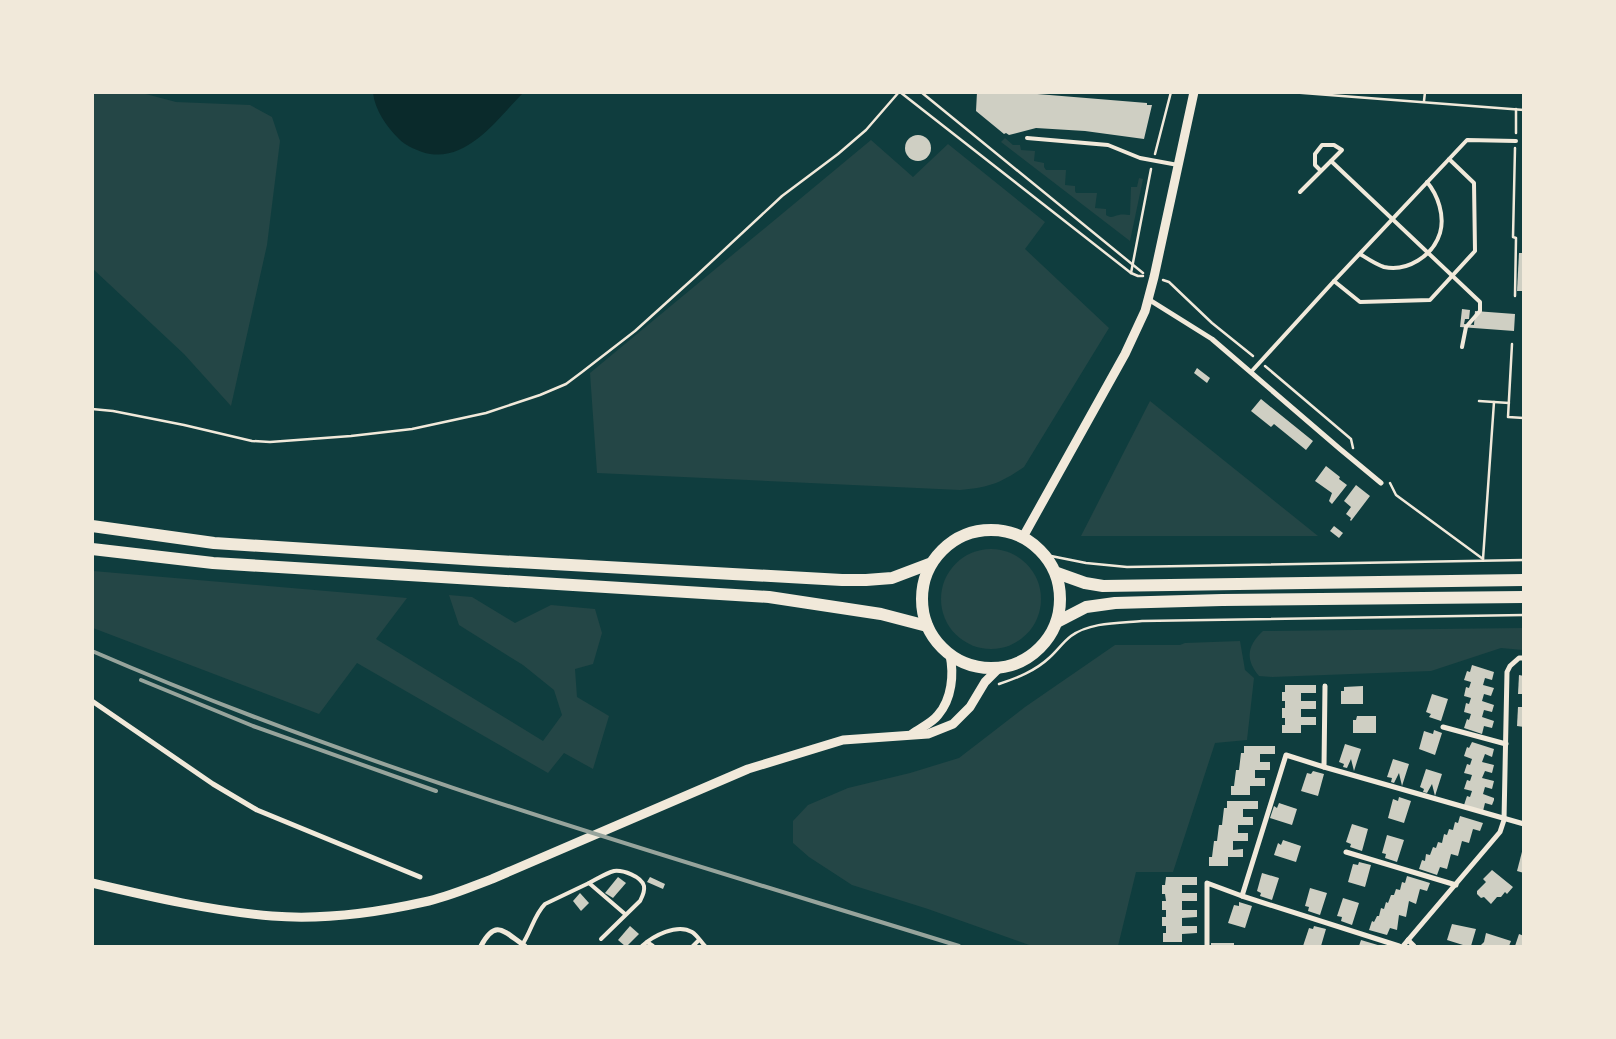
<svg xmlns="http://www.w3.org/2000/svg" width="1616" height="1039" viewBox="0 0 1616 1039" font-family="Jost,sans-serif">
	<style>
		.green { fill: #244646 }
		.water { fill: #0a2a2b }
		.building { fill: #cfcfc3 }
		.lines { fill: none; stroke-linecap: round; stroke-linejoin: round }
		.path { stroke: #f1e9da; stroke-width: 2.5 }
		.service { stroke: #f1e9da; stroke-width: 4 }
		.minor { stroke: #f1e9da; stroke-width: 5 }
		.tertiary { stroke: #f1e9da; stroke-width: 9 }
		.primary { stroke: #f1e9da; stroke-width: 12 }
		.trunk { stroke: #f1e9da; stroke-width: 12 }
		.rail { stroke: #97a49c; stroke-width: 4 }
	</style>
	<rect width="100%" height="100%" fill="#0f3d3e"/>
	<g class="green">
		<polygon points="92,93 142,93 176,102 250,105 272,117 280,141 267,245 231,406 184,354 93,269"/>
		<path d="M1005 138 1013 145H1020L1021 150 1035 151 1034 161 1044 163V167L1046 170H1066L1065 185 1075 186V191L1076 193H1097L1095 208 1106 209V215C1112 219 1113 216 1119 215 1122 214 1127 215 1130 215L1131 187H1137L1139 178 1143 179 1130 241 1001 142Z"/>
		<path d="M871 140 913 177 948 144 1045 222 1025 249 1109 328 1024 467C1001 483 988 488 960 490L597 473 590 373Z"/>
		<polygon points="1150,401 1318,536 1081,536"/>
		<circle cx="991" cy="599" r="50"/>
		<polygon points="93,571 407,598 376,639 543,741 562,715 554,690 523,665 459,625 449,595 472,597 515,623 551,605 595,609 602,633 593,664 575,669 577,697 609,716 593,769 564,753 548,773 357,663 319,714 93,628"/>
		<path d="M1523 628V650L1501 648 1431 671 1272 677 1259 676C1245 659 1247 646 1263 631Z"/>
		<polygon points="1240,641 1245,670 1254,678 1247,740 1215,743 1173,872 1136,872 1118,946 1032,946 928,909 852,885 809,857 793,843 793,821 808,805 848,788 910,773 959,758 1025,707 1115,645 1180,645 1185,643"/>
	</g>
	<path class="water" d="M373 93V92L523 93C497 119 466 166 422 152 414 149 405 145 399 139 386 126 375 110 373 93Z"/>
	<g class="building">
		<polygon points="977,92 1013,92 1147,103 1147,105 1152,105 1144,139 1085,131 1036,128 1009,135 1006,133 1004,134 976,111"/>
		<circle cx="918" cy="148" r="13"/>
		<polygon points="1519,253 1524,253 1524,291 1517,291"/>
		<polygon points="1462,309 1470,310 1469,319 1465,319 1464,324 1474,325 1475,311 1515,314 1514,331 1460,327"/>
		<polygon points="1197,368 1210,378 1207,383 1194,373"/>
		<polygon points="1261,399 1313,441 1306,450 1274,424 1271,427 1251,411"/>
		<polygon points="1326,466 1340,477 1339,479 1347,485 1332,504 1329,501 1332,493 1315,481"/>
		<polygon points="1356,485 1370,496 1351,521 1350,520 1351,518 1346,514 1351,507 1344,501"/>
		<polygon points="1334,526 1343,533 1339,538 1330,531"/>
		<polygon points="1472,665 1494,672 1492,680 1485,678 1483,685 1494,688 1491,696 1484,694 1482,701 1494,705 1492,712 1484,710 1482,717 1494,721 1492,728 1484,726 1482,734 1464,728 1467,719 1469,720 1471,714 1464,712 1466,703 1469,704 1471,698 1464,696 1466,687 1469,688 1471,682 1464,680 1467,671 1470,672"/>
		<polygon points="1519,675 1524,676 1524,694 1518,694"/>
		<polygon points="1285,685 1316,685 1316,693 1301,693 1301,701 1316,701 1316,709 1301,709 1301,717 1316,717 1316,725 1301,725 1301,733 1282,733 1282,725 1285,725 1285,718 1282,718 1282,708 1285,708 1285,701 1282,701 1282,692 1285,692"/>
		<polygon points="1363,686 1363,704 1341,704 1341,691 1344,691 1344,687"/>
		<polygon points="1432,694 1448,699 1441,721 1429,717 1431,714 1426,712"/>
		<polygon points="1518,707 1524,707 1524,727 1517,726"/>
		<polygon points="1357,716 1376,716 1376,733 1353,733 1353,720 1356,720"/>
		<polygon points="1434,730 1442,733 1435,755 1419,749 1424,731 1433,734"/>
		<polygon points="1472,742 1494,749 1492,757 1485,754 1482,762 1494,765 1492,773 1485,771 1482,778 1494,781 1492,789 1485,787 1483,794 1494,798 1494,800 1492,805 1485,803 1483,811 1464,805 1467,796 1470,797 1472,791 1464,789 1467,780 1470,781 1472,775 1464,773 1467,764 1470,765 1472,759 1464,756 1467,747 1469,748"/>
		<polygon points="1345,744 1361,749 1354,771 1351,759 1347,768 1343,767 1344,764 1339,762"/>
		<polygon points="1244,746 1275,746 1275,754 1260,754 1260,762 1270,762 1270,770 1255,770 1255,778 1265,778 1265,786 1250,786 1250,795 1231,795 1231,786 1234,786 1236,770 1239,770 1241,753 1244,753"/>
		<polygon points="1393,759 1409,764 1402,786 1399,773 1394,783 1391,782 1392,778 1387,777"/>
		<polygon points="1426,769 1442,774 1435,796 1432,784 1427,793 1423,792 1424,789 1420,787"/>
		<polygon points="1313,771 1324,774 1318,796 1301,791 1307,773 1311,774"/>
		<polygon points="1399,797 1411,801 1404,823 1388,818 1393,799 1398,801"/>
		<polygon points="1227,801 1258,801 1258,809 1243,809 1243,817 1253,817 1253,825 1238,825 1238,833 1248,833 1248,841 1233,841 1233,850 1243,849 1243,857 1228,857 1228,866 1209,866 1209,857 1212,857 1214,841 1217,841 1219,825 1222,825 1224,808 1227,808"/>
		<polygon points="1279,803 1297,809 1292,825 1270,818 1274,806 1277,808"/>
		<polygon points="1460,816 1483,823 1480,831 1473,829 1469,843 1462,841 1458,856 1451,854 1447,869 1440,867 1437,875 1419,869 1422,860 1425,861 1426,854 1430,855 1433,847 1436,848 1438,842 1442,843 1444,834 1447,835 1449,829 1453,830 1455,822 1458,823"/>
		<polygon points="1352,824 1368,829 1362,851 1350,847 1351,844 1346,842"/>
		<polygon points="1387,835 1404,840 1397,862 1385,858 1386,854 1382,853"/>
		<polygon points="1283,840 1301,846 1296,862 1274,855 1278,843 1281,845"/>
		<polygon points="1523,848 1524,848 1524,873 1517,871"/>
		<polygon points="1359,862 1371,865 1365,887 1348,882 1353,864 1358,865"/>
		<polygon points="1492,870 1513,887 1507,894 1505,892 1501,897 1497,897 1491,904 1484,897 1481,898 1477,894 1477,891 1486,882 1483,879"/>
		<polygon points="1262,873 1279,878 1272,900 1260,896 1261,893 1257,891"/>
		<polygon points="1407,876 1430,883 1427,891 1420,889 1416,904 1409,901 1406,917 1399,915 1397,930 1390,928 1387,935 1369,930 1372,921 1374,922 1377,916 1379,916 1381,908 1384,909 1386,902 1388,903 1391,895 1394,895 1396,889 1400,890 1402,882 1405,883"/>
		<polygon points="618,877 626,883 613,898 605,893"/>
		<polygon points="650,877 665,884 663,889 647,882"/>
		<polygon points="1166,877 1197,877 1197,885 1182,885 1182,893 1197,893 1197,901 1182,901 1182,910 1197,910 1197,917 1182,918 1182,926 1197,926 1197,933 1182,934 1182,942 1163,942 1163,933 1166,933 1166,926 1162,926 1162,917 1166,917 1166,910 1162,910 1162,901 1166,901 1165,894 1162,894 1162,885 1165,885"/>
		<polygon points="1310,888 1327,893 1320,915 1308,911 1309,907 1305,906"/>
		<polygon points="580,893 589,903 581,911 573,901"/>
		<polygon points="1343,898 1359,903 1352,925 1341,921 1342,917 1337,916"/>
		<polygon points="1239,902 1252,906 1245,928 1228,923 1234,905 1239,906"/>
		<polygon points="1452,924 1476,929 1471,946 1463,946 1463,945 1447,940"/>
		<polygon points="630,926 639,934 627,946 625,946 618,940"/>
		<polygon points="1314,926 1326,929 1321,946 1303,946 1309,928 1313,929"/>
		<polygon points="1486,933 1511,941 1509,946 1480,946 1484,942"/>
		<polygon points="1519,934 1524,936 1524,946 1515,946"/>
		<polygon points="1361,940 1381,946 1359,946"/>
		<rect x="1211" y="943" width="23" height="3"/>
	</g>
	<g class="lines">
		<g class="path">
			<polyline points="900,92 1131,273 1138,276 1143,276"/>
			<polyline points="921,92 1143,273"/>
			<polyline points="1290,92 1524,110"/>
			<polyline points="1424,101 1425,92"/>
			<polyline points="1516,133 1516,109"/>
			<polyline points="1155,154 1171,92"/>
			<polyline points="1131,273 1151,169"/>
			<polyline points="1163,280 1169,282 1212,323 1253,356"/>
			<polyline points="1515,296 1516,238 1513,237 1515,148"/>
			<polyline points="1512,344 1508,417 1524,418"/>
			<polyline points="1265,366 1351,439 1353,448"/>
			<polyline points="1479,401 1509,403"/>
			<polyline points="92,409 113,411 184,425 252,441 270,442 351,436 412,429 486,413 540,395 566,384 582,372 635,331 696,276 782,196 838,154 866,130 899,92"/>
			<polyline points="1390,483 1396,495 1483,559"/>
			<polyline points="1046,555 1086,563 1127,567 1524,560"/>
			<polyline points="1483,559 1494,402"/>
			<path d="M999 684C1017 678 1035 671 1049 658 1057 651 1063 642 1071 636 1090 622 1120 623 1142 621L1524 615"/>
		</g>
		<g class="service">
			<polyline points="1027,138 1108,145 1140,158 1178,165"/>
			<polyline points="1449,159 1474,183 1475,251 1430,300 1360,302 1334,281 1467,140 1516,141"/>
			<polyline points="1331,161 1480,302 1480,311 1466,327 1462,347"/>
			<polyline points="1300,192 1342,150 1334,145 1322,145 1315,154 1315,165 1321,171"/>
			<path d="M1360 254C1368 259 1375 264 1384 267 1407 272 1433 256 1440 233 1445 216 1438 195 1427 182"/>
			<polyline points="1251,372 1334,281"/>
			<path d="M589 883C597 879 606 873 614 871 623 870 641 876 644 886 645 892 642 897 640 901L601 939"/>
			<polyline points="647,942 653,946"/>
			<path d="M522 945C531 932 534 915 545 904L589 883 625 914"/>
			<path d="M642 946C653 936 677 923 692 932 697 935 701 942 705 946"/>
			<polyline points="693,946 699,940"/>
		</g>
		<g class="minor">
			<polyline points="1148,299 1212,339 1340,449 1381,483"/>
			<polyline points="92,701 213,784 257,810 420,877"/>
			<polyline points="1443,727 1506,744"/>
			<polyline points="1324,767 1524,824"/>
			<polyline points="1346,852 1456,885"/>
			<polyline points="1242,896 1399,946"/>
			<polyline points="1408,940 1414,946"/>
			<path d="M481 946C496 918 504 932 525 946"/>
			<polyline points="1207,946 1207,883 1242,896 1286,755 1324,767 1325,686"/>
			<polyline points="1403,946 1500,832 1504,820 1507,672 1510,666 1519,658 1524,658"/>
		</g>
		<g class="tertiary">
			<polyline points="1023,537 1125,354 1145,311 1154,277 1194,92"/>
			<path d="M912 734C920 728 932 723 938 715 952 699 954 674 950 655"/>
			<path d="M92 883C152 897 212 911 272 916 322 920 375 913 424 902 448 897 470 887 492 879L748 769 843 740 928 734 953 724 970 707 985 682 1000 667"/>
		</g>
		<g class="primary">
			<circle cx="991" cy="599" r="69"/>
			<polyline points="1057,573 1085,583 1103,586 1524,580"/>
			<polyline points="1057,622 1086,607 1115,603 1222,600 1524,597"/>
		</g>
		<g class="trunk">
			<polyline points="92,526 214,543 480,560 842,580 866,580 892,578 929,564"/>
			<polyline points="92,549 213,563 769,597 881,614 927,626"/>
		</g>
		<g class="rail">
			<path d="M92 651C373 773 668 856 959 946"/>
			<polyline points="141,680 253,726 436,791"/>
		</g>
	</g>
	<rect width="1616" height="1039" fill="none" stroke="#f1e9da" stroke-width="188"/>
</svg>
